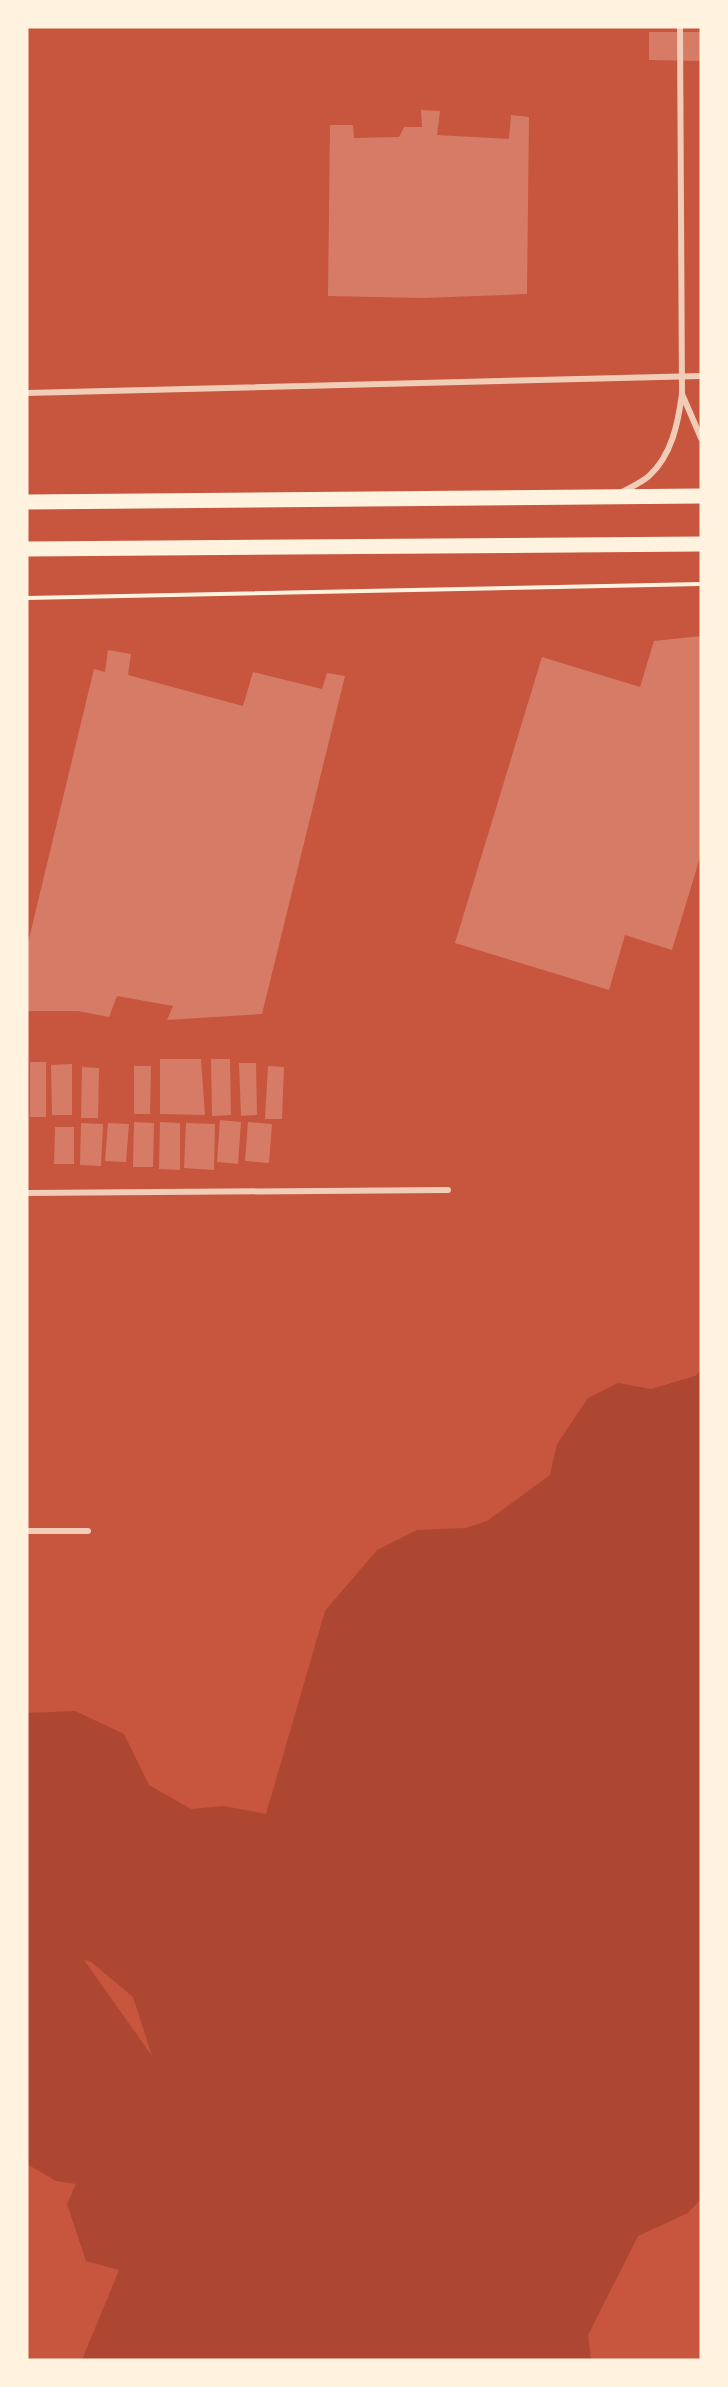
<svg xmlns="http://www.w3.org/2000/svg" width="728" height="2387" viewBox="0 0 728 2387" font-family="'Golos Text',sans-serif">
	<style>
		.green { fill: #ae4732; fill-rule: evenodd }
		.building { fill: #d67c66 }
		.lines { fill: none; stroke-linecap: round; stroke-linejoin: round }
		.path { stroke: #fff3e0; stroke-width: 4 }
		.minor { stroke: #f1ccb7; stroke-width: 6 }
		.primary { stroke: #fff3e0; stroke-width: 15 }
	</style>
	<rect width="100%" height="100%" fill="#c8553d"/>
	<path class="green" d="M701 1370V2199L688 2213 638 2236 588 2335 591 2360H82L119 2270 86 2261 67 2204 76 2184 56 2181 27 2164V1713L75 1711 124 1734 149 1785 191 1809 224 1806 266 1814 325 1611 377 1550 417 1530 465 1528 487 1521 550 1475 557 1444 588 1398 618 1383 651 1389 695 1376ZM84 1960 91 1962 133 1997 152 2056Z"/>
	<g class="building">
		<polygon points="649,32 701,32 701,61 649,60"/>
		<polygon points="421,110 440,111 437,135 509,139 511,115 529,117 527,294 423,298 328,296 330,125 353,125 354,138 399,137 404,127 422,127"/>
		<polygon points="701,636 701,854 672,950 625,935 609,990 455,943 542,657 640,687 654,641"/>
		<polygon points="108,650 131,654 128,675 243,706 253,672 322,689 327,673 345,676 262,1014 167,1020 173,1006 117,996 109,1017 78,1011 27,1011 27,947 94,669 105,672"/>
		<polygon points="160,1059 201,1059 205,1115 160,1114"/>
		<polygon points="211,1059 230,1059 231,1115 212,1116"/>
		<rect x="30" y="1062" width="16" height="55"/>
		<polygon points="239,1063 256,1063 257,1115 241,1116"/>
		<polygon points="72,1064 72,1115 52,1115 51,1065"/>
		<polygon points="134,1066 151,1066 150,1114 134,1114"/>
		<polygon points="268,1066 284,1067 282,1119 265,1119"/>
		<polygon points="82,1067 99,1068 98,1118 81,1118"/>
		<polygon points="220,1120 241,1122 238,1164 217,1162"/>
		<polygon points="134,1122 154,1123 153,1167 133,1167"/>
		<polygon points="160,1122 180,1123 180,1170 159,1169"/>
		<polygon points="248,1122 272,1124 269,1163 245,1161"/>
		<polygon points="81,1123 103,1124 101,1166 80,1165"/>
		<polygon points="108,1123 129,1124 126,1162 105,1161"/>
		<polygon points="186,1123 215,1124 214,1170 184,1168"/>
		<polygon points="55,1127 74,1127 74,1164 54,1164"/>
	</g>
	<g class="lines">
		<polyline class="path" points="27,598 701,584"/>
		<g class="minor">
			<polyline points="27,393 701,376"/>
			<polyline points="682,394 701,438"/>
			<path d="M620 493C629 488 641 483 649 476 672 455 678 423 682 394L680 27"/>
			<polyline points="27,1193 448,1190"/>
			<polyline points="27,1531 88,1531"/>
		</g>
		<g class="primary">
			<polyline points="27,502 701,496"/>
			<polyline points="27,549 701,544"/>
		</g>
	</g>
	<rect width="728" height="2387" fill="none" stroke="#fff3e0" stroke-width="57"/>
</svg>
